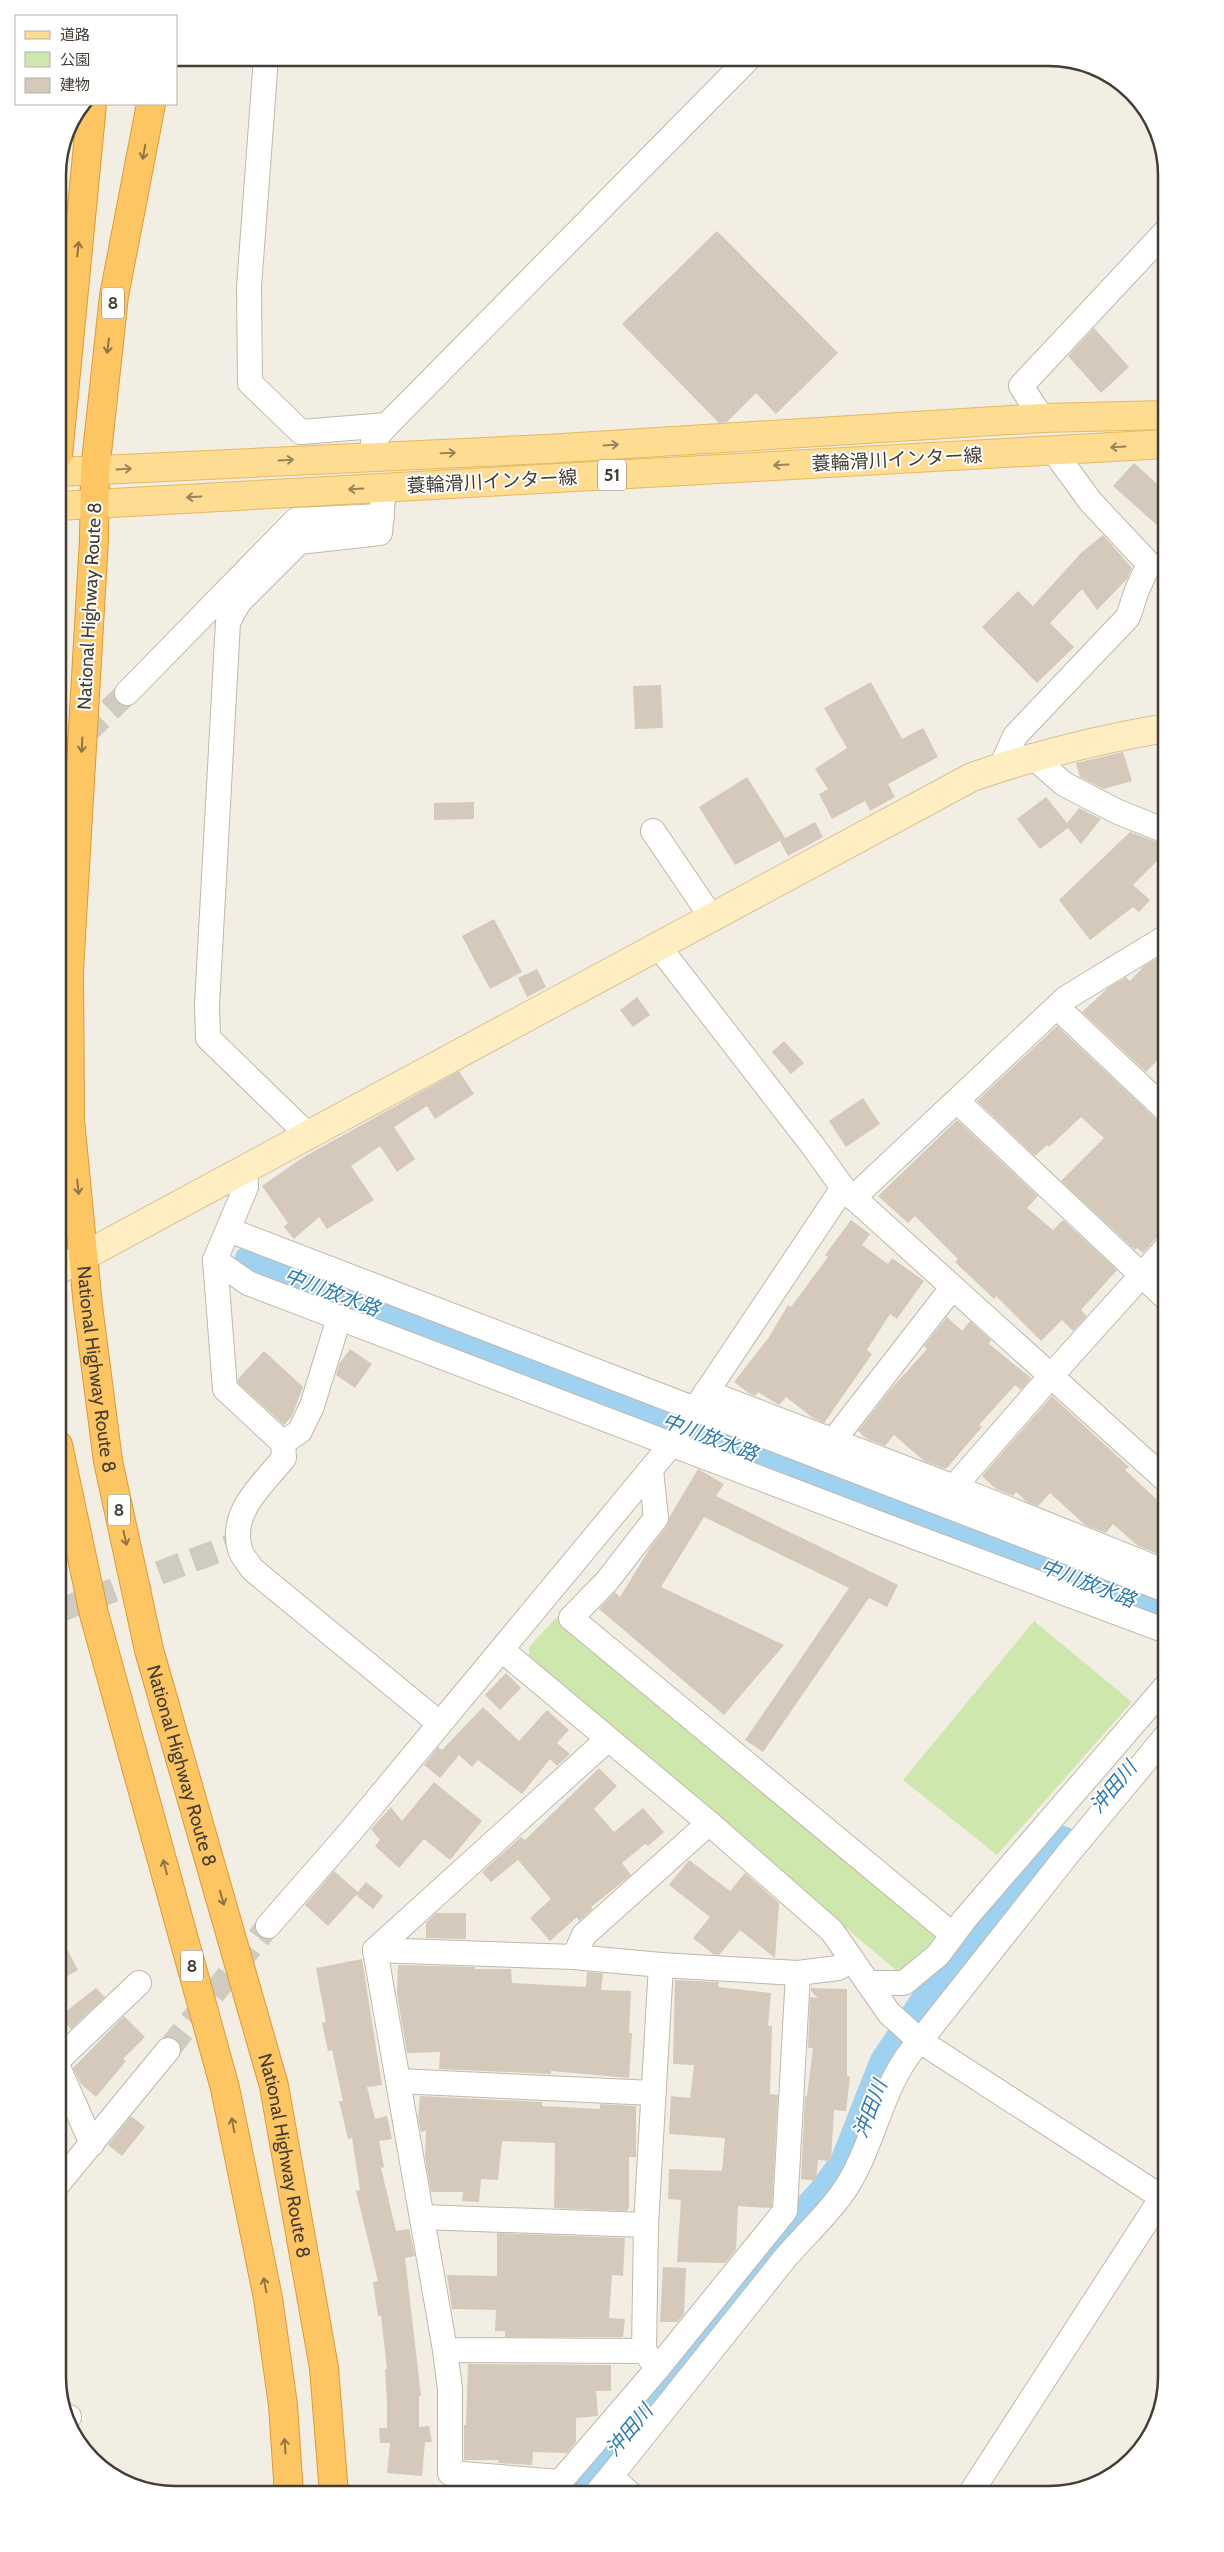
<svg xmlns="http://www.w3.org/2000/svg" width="1224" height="2552" viewBox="0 0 1224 2552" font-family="Cabin,'Noto Sans JP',sans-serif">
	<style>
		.green { fill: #cee7ac }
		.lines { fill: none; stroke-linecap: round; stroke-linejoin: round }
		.river { stroke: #9fd1f0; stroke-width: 38 }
		.building { fill: #d4c9ba }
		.street-tunnel { stroke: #cfcbc1; stroke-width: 24; stroke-dasharray: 24 12; stroke-linecap: butt }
		.street-casing { stroke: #c0b8aa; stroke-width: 26 }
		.secondary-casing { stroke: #d6c295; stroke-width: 30 }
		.primary-casing { stroke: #e4b961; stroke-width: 30 }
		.highway-casing { stroke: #dd9a33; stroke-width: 30 }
		.street { stroke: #fff; stroke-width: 24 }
		.secondary { stroke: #ffeec2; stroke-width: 28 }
		.primary { stroke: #fedc91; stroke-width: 28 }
		.highway { stroke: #fec663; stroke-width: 28 }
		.oneway { stroke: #8e7447 }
		.oneway2 { stroke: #98855e }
		.labels { text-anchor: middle; stroke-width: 4; stroke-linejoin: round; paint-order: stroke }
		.shield { fill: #fff; stroke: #7c7771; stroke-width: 1 }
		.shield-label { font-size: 18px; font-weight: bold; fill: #443d34 }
		.street-label { font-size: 19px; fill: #443d34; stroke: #fff }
		.water-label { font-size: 20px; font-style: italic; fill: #2d7cb0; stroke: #fff }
		.rim { fill: none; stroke: #443d34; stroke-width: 2.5 }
	</style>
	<rect width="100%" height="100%" fill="#f2eee4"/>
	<g class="green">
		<polygon points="557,1617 942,1940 903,1976 529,1661 529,1647"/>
		<polygon points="1034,1621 1132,1702 997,1855 903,1780"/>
	</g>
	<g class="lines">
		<g class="river">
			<polyline points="253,1262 1166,1613"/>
			<polyline points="576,2494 774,2253 826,2195 849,2163 888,2064 930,2001 1062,1845"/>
		</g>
	</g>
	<g class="building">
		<polygon points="717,231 838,353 776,414 756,393 727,422 719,423 622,324"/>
		<polygon points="1094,328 1129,367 1101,393 1068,356"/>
		<polygon points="1134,463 1166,492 1166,515 1157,525 1113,486"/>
		<polygon points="1103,535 1132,568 1127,579 1097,610 1082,589 1050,623 1074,647 1037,683 982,627 1018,591 1033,606 1081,553"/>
		<polygon points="871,682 902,739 923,728 938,757 888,784 895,797 870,811 865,801 832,819 819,794 828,789 815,769 847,748 824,708"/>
		<polygon points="661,685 663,728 635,729 633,686"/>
		<polygon points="1123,752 1132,781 1104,789 1080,777 1076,763"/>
		<polygon points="747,777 785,838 735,865 699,807"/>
		<polygon points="1046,797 1067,823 1079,808 1101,819 1081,844 1068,828 1040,849 1017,819"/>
		<polygon points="474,802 474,819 434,820 434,803"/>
		<polygon points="815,822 823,837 788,856 780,841"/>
		<polygon points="1130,832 1157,842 1166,852 1133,885 1150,900 1139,912 1133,907 1090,940 1059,900"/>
		<polygon points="494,919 522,972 490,989 462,936"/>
		<polygon points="1166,953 1166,1006 1160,1013 1166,1020 1166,1051 1146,1072 1082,1012 1108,988 1126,977 1130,981 1144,966"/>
		<polygon points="537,969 546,987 527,997 518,978"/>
		<polygon points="637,997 650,1015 633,1027 620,1010"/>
		<polygon points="1057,1026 1157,1120 1166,1124 1166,1235 1156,1238 1143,1253 1137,1248 1135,1250 1061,1181 1104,1138 1081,1117 1049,1147 1047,1145 1035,1156 977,1101"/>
		<polygon points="784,1041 804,1063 791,1074 772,1052"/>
		<polygon points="459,1071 474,1094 435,1119 427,1106 394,1127 415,1159 397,1172 380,1146 351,1166 374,1200 327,1229 319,1217 294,1239 284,1227 288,1223 262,1186 302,1158"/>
		<polygon points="863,1098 880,1124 846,1147 829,1121"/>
		<polygon points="957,1120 1038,1196 1027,1208 1053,1230 1063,1220 1117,1270 1081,1310 1087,1316 1073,1331 1062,1320 1041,1341 996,1296 994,1299 955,1262 958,1259 915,1216 908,1223 878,1196"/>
		<polygon points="851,1220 870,1234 862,1245 888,1264 892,1258 924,1281 897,1319 890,1314 867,1350 872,1354 824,1423 813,1418 786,1397 779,1405 758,1392 755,1396 750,1394 734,1382 769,1337 788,1305 791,1307 828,1257 825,1255"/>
		<polygon points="947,1317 962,1331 970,1321 991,1340 989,1344 1031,1378 1021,1390 1015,1385 979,1425 982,1427 946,1469 924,1461 894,1435 885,1446 867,1439 858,1431 890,1390 927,1349 924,1346"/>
		<polygon points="350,1349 372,1364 355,1388 336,1375 339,1364"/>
		<polygon points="264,1351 303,1387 292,1416 284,1425 238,1383 238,1379"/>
		<polygon points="1052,1396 1129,1467 1125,1470 1166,1508 1166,1548 1161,1555 1138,1546 1113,1524 1106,1533 1085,1525 1050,1493 1038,1506 1027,1502 1016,1492 1013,1496 996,1489 982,1476"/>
		<polygon points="698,1469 724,1484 716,1496 898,1585 887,1607 869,1598 763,1752 745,1740 849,1588 704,1517 661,1587 784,1645 724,1715 599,1609 615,1592 620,1597 650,1548 667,1526 670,1516"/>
		<polygon points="506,1673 521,1688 500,1710 485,1695"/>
		<polygon points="483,1707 519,1741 547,1710 569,1730 557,1743 570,1754 557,1766 550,1759 522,1794 478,1760 472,1767 459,1755 440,1778 424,1765 438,1747 442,1750"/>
		<polygon points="599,1768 617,1786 594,1809 614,1832 643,1808 664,1832 648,1846 645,1844 622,1863 631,1875 591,1907 593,1909 579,1921 577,1917 550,1941 530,1918 551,1899 518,1860 491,1882 482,1872 521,1837 525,1840"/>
		<polygon points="434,1782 482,1821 450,1860 424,1839 399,1868 375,1846 380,1840 371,1829 391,1807 402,1821"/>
		<polygon points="689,1860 730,1891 745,1873 779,1903 775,1958 740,1930 719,1955 713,1954 693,1938 710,1917 669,1885"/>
		<polygon points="334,1871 358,1892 366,1882 383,1896 373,1909 356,1895 328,1926 305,1905"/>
		<polygon points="436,1913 466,1913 466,1939 426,1938 426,1923"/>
		<polygon points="58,1931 78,1970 58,1981"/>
		<polygon points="362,1959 382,2085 367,2087 375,2119 387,2116 392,2139 379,2141 384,2167 381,2168 396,2231 409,2229 415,2256 405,2258 421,2396 419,2396 419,2427 429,2426 432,2442 425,2442 422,2476 387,2473 390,2443 380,2443 379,2428 387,2428 387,2402 385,2369 387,2369 381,2316 378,2316 373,2282 378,2281 356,2191 360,2190 352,2138 348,2139 339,2101 343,2101 332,2050 328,2051 322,2023 326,2022 316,1968"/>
		<polygon points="398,1965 475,1967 475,1969 511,1969 512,1983 586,1987 587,1972 603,1973 601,1990 631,1991 629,2033 632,2033 629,2078 551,2071 551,2074 439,2069 440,2052 407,2053 397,1994"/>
		<polygon points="675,1980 719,1982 718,1987 771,1993 768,2026 772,2026 770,2094 778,2095 772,2206 770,2208 738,2206 736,2250 725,2263 677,2262 681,2200 668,2199 669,2169 722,2171 725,2138 669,2134 671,2096 690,2098 694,2065 673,2064"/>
		<polygon points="96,1988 105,1997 71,2029 60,2016"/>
		<polygon points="811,1988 847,1989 847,2076 850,2077 846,2111 834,2110 831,2161 818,2160 816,2181 801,2179 805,2096 807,2096 813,2048 808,2048 810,1997 818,1998 811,1991"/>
		<polygon points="124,2016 145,2037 123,2059 126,2061 96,2097 81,2084 73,2068"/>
		<polygon points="420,2096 542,2102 542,2106 600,2109 600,2104 636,2106 636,2157 629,2157 629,2208 626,2211 554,2208 555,2143 502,2141 498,2180 481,2179 479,2202 462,2201 463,2192 431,2192 425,2157 426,2131 421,2132 418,2118"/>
		<polygon points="131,2116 145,2127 122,2156 108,2145"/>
		<polygon points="497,2233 625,2238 623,2276 612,2275 609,2318 625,2319 623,2337 505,2337 505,2331 495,2331 496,2310 452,2309 447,2275 497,2276"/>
		<polygon points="663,2267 686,2268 684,2314 677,2322 660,2322"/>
		<polygon points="468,2364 611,2365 611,2391 596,2391 598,2416 576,2418 576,2442 567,2453 533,2452 532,2465 498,2463 499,2460 464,2460 464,2425 466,2425"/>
	</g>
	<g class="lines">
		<g class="street-tunnel">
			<polyline points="58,760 127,693"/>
			<polyline points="58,1611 239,1543"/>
			<polyline points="168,2050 268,1926"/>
		</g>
		<g class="street-casing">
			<g id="street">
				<polyline points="266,58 249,287 250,383 301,432 387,425"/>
				<polyline points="1042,418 1021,386 1166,231"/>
				<polyline points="373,456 373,441 387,425 749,58"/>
				<polyline points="127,693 296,520 382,516"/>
				<polyline points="1032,756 1064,784 1118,812 1166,831"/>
				<polyline points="1001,767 1015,736 1128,617 1137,590 1149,564 1090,501 1053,450"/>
				<polyline points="653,831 712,918"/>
				<polyline points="659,947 813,1146 843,1188 1166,1480"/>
				<polyline points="1057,1007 1166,1110"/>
				<polyline points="958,1102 1166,1298"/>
				<polyline points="307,1134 208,1038 207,1005 228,622 239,602 299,542 380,533 384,487"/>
				<path d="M245 1168 246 1187 215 1260 225 1389 283 1443 284 1458C263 1484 229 1512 240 1549 241 1556 249 1563 252 1569L439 1723"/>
				<polyline points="853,1198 1066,998 1166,937"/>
				<polyline points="229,1230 1166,1590"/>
				<polyline points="215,1260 248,1283 883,1525 1166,1631"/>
				<polyline points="706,1392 954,1487"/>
				<polyline points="833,1441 952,1288"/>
				<polyline points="283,1443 300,1431 312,1406 339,1318"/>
				<polyline points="651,1470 656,1518 607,1581 571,1618 953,1935"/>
				<polyline points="1166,1572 954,1487 1050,1377 1166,1248"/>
				<polyline points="502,1650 709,1823 584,1935 574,1957 661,1965"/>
				<polyline points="709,1823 832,1931 889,2013 920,2041 1166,2200"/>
				<polyline points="268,1926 351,1831 671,1445 843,1188"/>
				<polyline points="375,1950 445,2350 644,2351"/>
				<polyline points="574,1957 375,1950 608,1739"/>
				<polyline points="869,1983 904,1983 938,1955 964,1920 1166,1686"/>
				<polyline points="58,2060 139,1983"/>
				<polyline points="58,2067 92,2144"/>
				<polyline points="398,2081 653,2093"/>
				<polyline points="58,2184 168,2050"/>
				<polyline points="422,2217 646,2225 661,1965 798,1973 838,1968 852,1960"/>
				<polyline points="646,2225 644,2351 658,2368 785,2211 798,1973"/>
				<polyline points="445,2350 450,2389 450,2473 560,2482 658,2368"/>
				<polyline points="66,2420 69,2417"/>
				<polyline points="596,2494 611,2476"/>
				<path d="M630 2494 611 2476C669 2403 728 2330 786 2257 804 2236 825 2217 841 2195 876 2147 879 2084 920 2041L1067 1855 1166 1736"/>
				<polyline points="970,2494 1166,2191"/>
			</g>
		</g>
		<g class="secondary-casing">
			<path id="secondary" d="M58 1270 972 777C1036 755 1100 739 1166 728"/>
		</g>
		<g class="primary-casing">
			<g id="primary">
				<polyline points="58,472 546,449 1042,418 1166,415"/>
				<polyline points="58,506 1166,444"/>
			</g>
		</g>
		<g class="highway-casing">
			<g id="highway">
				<path id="s1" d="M151 104 114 296 95 471 94 539 69 971 70 1120 88 1306 108 1461 149 1650 274 2086 324 2368 334 2494"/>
				<polyline points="58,455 92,104"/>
				<polyline points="58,1445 94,1614 225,2088 268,2298 283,2405 289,2494"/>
			</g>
		</g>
		<use href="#street" class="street"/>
		<use href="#secondary" class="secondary"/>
		<use href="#primary" class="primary"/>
		<use href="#highway" class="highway"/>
	</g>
	<defs><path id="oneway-shaft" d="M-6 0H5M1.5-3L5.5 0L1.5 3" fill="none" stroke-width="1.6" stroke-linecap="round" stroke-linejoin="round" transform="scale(1.25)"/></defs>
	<g class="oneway">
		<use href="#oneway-shaft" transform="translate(144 152) rotate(100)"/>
		<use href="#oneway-shaft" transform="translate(78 249) rotate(-84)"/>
		<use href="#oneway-shaft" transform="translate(108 346) rotate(97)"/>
		<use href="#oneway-shaft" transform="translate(82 745) rotate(93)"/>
		<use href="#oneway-shaft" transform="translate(78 1187) rotate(84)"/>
		<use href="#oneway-shaft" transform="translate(125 1538) rotate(78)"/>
		<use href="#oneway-shaft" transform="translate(165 1867) rotate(-105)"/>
		<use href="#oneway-shaft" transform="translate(222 1898) rotate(74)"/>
		<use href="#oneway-shaft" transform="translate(233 2125) rotate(-101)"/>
		<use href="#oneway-shaft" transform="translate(265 2285) rotate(-101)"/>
		<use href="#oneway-shaft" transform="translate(285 2446) rotate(-94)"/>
	</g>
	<g class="oneway2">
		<use href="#oneway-shaft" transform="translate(611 445) rotate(-4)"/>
		<use href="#oneway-shaft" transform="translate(1118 447) rotate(177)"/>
		<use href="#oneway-shaft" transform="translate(448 453) rotate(-2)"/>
		<use href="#oneway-shaft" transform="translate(286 460) rotate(-3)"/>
		<use href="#oneway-shaft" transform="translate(781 465) rotate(177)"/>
		<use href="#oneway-shaft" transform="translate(124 469) rotate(-4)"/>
		<use href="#oneway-shaft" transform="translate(356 489) rotate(177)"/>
		<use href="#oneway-shaft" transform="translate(194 497) rotate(177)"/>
	</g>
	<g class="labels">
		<g class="shield">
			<rect x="102" y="287.5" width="22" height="31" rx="4"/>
			<rect x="598" y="459.5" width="28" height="31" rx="4"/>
			<rect x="108" y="1494.5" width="22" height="31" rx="4"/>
			<rect x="181" y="1950.5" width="22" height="31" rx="4"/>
		</g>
		<g class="shield-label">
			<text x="113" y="309">8</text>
			<text x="612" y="481">51</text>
			<text x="119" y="1516">8</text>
			<text x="192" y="1972">8</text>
		</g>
		<g class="street-label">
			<text transform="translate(897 459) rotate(-3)" y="7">蓑輪滑川インター線</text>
			<text transform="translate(492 481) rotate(-3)" y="7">蓑輪滑川インター線</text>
			<text transform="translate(89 606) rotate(-87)" y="7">National Highway Route 8</text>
			<text dy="7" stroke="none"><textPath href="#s1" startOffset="1272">National Highway Route 8</textPath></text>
			<text dy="7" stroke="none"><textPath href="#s1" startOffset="1678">National Highway Route 8</textPath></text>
			<text dy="7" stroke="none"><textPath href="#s1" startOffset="2082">National Highway Route 8</textPath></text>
		</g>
		<g class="water-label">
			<text transform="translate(332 1292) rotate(21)" y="7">中川放水路</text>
			<text transform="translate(710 1437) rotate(21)" y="7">中川放水路</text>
			<text transform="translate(1088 1583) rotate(21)" y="7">中川放水路</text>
			<text transform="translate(1113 1787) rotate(-50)" y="7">沖田川</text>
			<text transform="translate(870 2109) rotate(-69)" y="7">沖田川</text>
			<text transform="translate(629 2430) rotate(-50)" y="7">沖田川</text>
		</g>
	</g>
	<path d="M0 0H1224V2552H0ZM175 66H1049A109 109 0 0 1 1158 175V2377A109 109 0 0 1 1049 2486H175A109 109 0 0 1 66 2377V175A109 109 0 0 1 175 66Z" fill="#fff" fill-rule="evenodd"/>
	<path class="rim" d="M175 66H1049A109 109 0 0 1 1158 175V2377A109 109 0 0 1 1049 2486H175A109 109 0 0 1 66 2377V175A109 109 0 0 1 175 66Z"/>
	<rect x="15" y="15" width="162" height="90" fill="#ffffff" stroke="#b4b1ae"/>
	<rect x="25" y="31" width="25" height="8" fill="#fedc91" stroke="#b4b1ae"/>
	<text x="60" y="40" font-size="15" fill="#443d34">道路</text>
	<rect x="25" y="52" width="25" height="15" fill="#cee7ac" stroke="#b4b1ae"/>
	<text x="60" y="65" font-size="15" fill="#443d34">公園</text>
	<rect x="25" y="78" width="25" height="15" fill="#d4c9ba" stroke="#b4b1ae"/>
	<text x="60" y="90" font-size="15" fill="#443d34">建物</text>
</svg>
